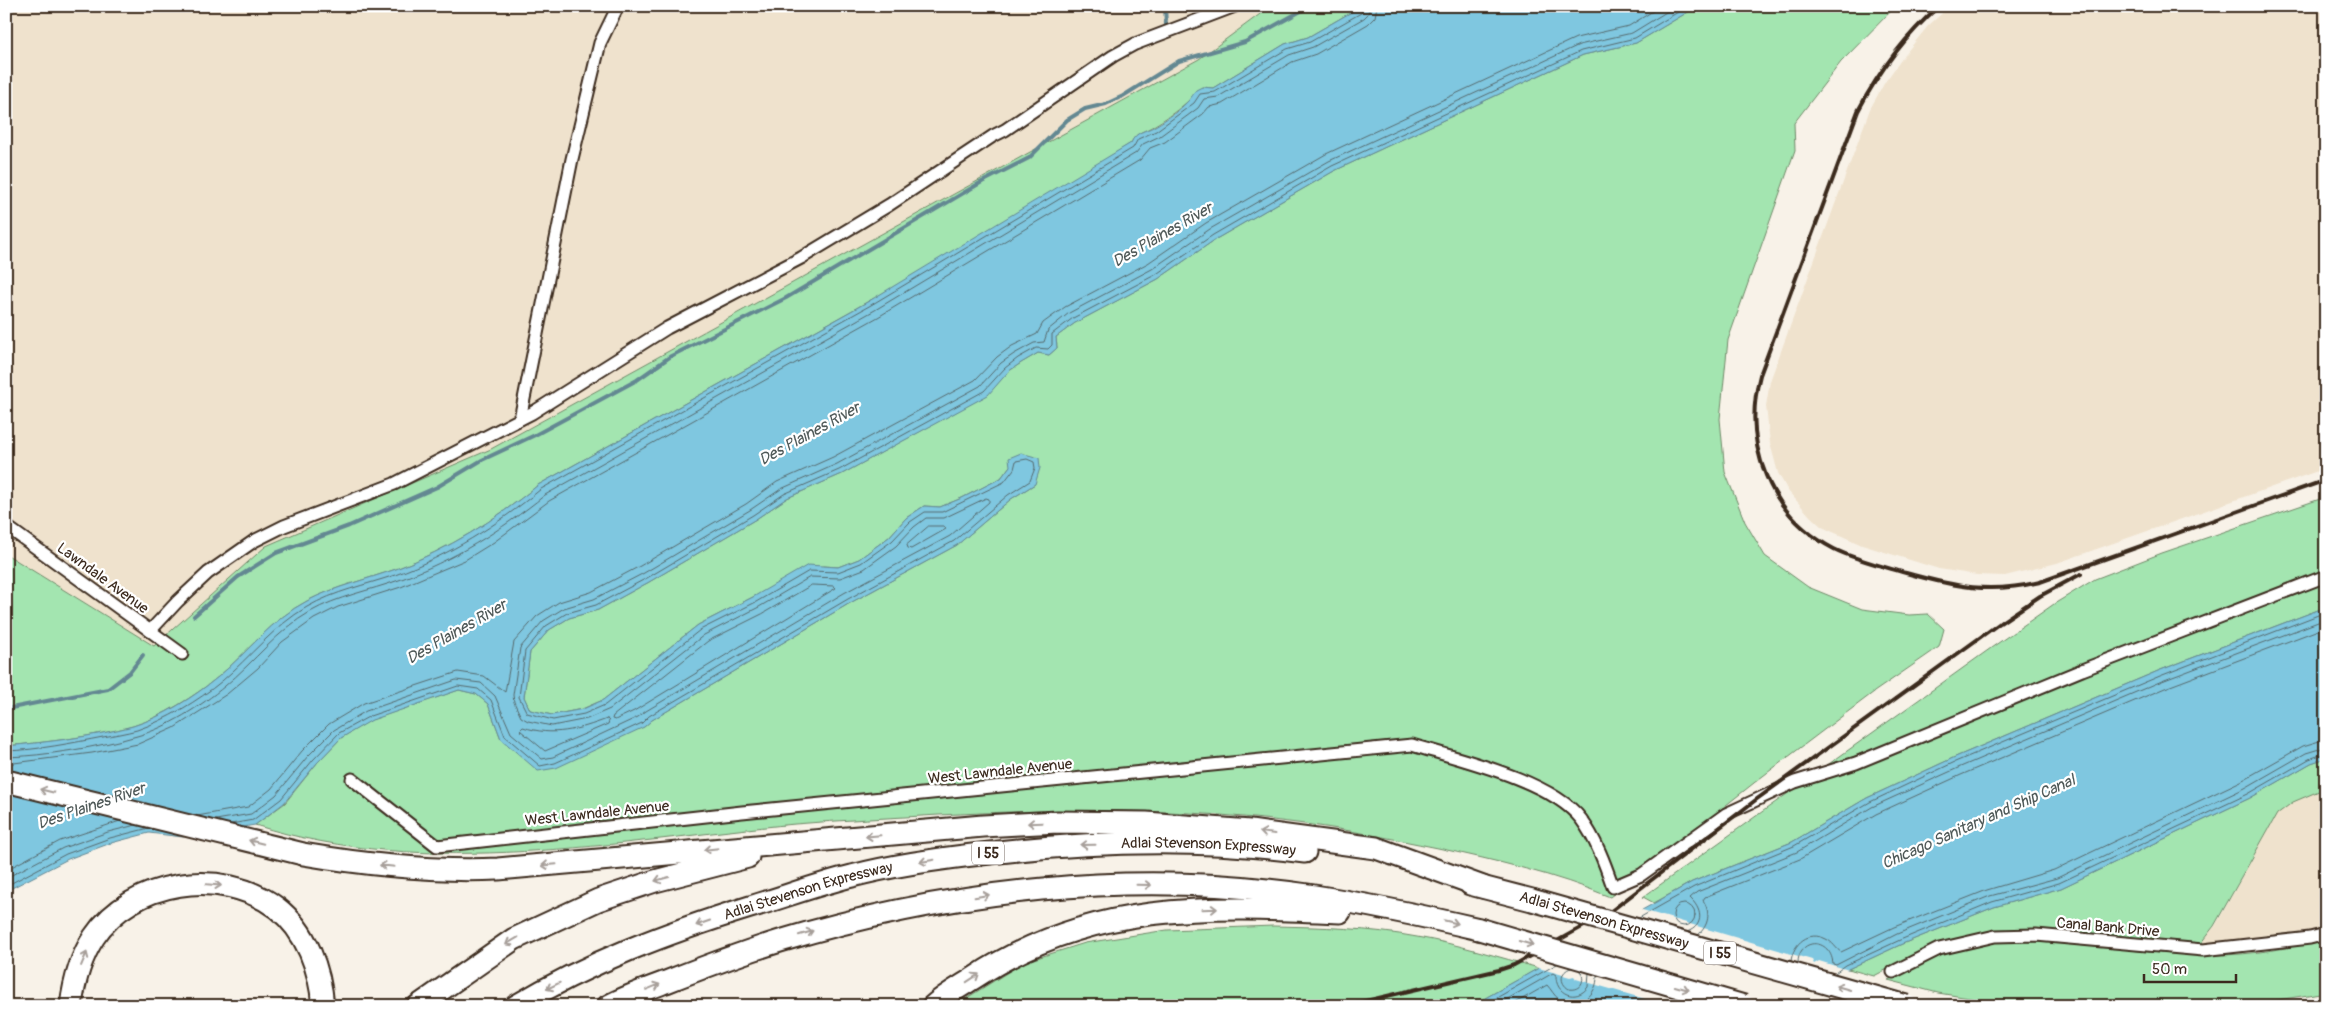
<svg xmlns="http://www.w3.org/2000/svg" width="2332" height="1012" viewBox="0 0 2332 1012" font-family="Pangolin,sans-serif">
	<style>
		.built { fill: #efe2cd }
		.green { fill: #a3e5b0; stroke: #6f8867 }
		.water { fill: #7fc7e0; stroke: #648892 }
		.pier { fill: #f8f2e8 }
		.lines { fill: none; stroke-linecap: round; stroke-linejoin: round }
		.shore { stroke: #56696c; stroke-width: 1 }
		.stream { stroke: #648892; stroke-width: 4 }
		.street-casing { stroke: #3b2a1e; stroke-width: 15 }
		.highway-casing { stroke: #3b2a1e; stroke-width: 25 }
		.street { stroke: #fff; stroke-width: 11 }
		.highway { stroke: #fff; stroke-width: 21 }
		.rail { stroke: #3b2a1e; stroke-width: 4 }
		.highway-bridge-casing { stroke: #3b2a1e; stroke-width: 25; stroke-linecap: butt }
		.highway-bridge { stroke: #fff; stroke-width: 21 }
		.oneway { stroke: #a79f9a }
		.labels { text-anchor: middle; stroke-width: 4.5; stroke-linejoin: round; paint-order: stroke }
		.shield { fill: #fff; stroke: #766a62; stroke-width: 1 }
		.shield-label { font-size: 14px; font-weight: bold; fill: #3b2a1e }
		.street-label { font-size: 15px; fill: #3b2a1e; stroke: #fff }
		.water-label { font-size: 16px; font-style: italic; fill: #4f5958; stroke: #fff }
	</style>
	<rect width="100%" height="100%" fill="#f8f2e8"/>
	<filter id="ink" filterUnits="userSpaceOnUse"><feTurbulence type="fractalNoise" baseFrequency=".02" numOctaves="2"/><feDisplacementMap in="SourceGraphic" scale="10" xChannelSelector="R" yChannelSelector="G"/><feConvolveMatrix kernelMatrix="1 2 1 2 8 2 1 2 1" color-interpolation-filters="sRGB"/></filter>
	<g filter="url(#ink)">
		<g class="built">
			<polygon points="6,6 1271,6 1199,59 491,449 266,546 154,646 6,554"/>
			<polygon points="1950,6 2326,6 2326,468 2057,563 2005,576 1977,575 1939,569 1862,545 1822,527 1810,516 1788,491 1778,473 1770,443 1766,406 1770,381 1870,109 1885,82 1906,53 1928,26"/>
			<polygon points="2326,788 2326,930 2254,942 2200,944 2215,926 2277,814 2293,802"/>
		</g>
		<g class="green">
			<path d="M1271 6H1362L1308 37 1285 44 1213 88 1202 87C1189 102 1172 115 1155 125 1145 132 1136 131 1131 143L984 237 538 485C494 521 449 549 396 569 366 580 336 586 307 601 272 619 248 652 218 677 195 696 162 717 133 726 92 737 48 742 6 746V554L154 646 266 546 491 449 1199 59Z"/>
			<path d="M1698 6H1896L1841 62 1794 123 1795 150 1728 340 1720 419 1725 472 1745 522 1765 556 1808 587 1862 609 1909 615 1928 614 1944 629 1939 647 1874 692 1759 779 1610 897C1555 874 1497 861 1438 848 1389 838 1340 828 1289 822 1173 807 1055 809 939 815 891 818 842 820 795 824 617 841 429 880 255 825L285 803 317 763 341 738 371 720 441 696 459 690 476 694 488 704 501 739 644 727 652 720 850 603 957 545 1011 499 1035 484 1010 466 1001 478 962 498 940 507 924 506 906 518 889 537 859 559 838 567 824 566 753 597 698 625 603 700 582 709 552 715 530 710 524 697 530 652 549 630 569 618 598 610 649 582 756 519 787 498 842 474 987 395 1009 371 1021 363 1038 353 1049 355 1057 348 1056 337 1075 323 1158 279 1216 239 1334 171 1583 55 1636 43Z"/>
			<polygon points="2326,497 2326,607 2158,671 1953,758 1867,798 1792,842 1692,882 1654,903 1643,897 1991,648 2054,604 2095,579 2162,553"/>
			<path d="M2326 758V788L2293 802 2277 814 2214 926 2200 944 1989 932C1944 941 1914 955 1874 976L1848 969 1902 944 1994 907 2061 888 2250 798 2311 763Z"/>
			<path d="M1273 926C1321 927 1370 928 1417 937 1458 944 1498 957 1539 968L1471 1006H954L1024 962 1085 943 1167 930Z"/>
			<path d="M2037 939C2096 945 2156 956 2216 955 2252 955 2291 948 2326 939V992L2242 1006H2020L1938 993 1888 980 1942 953 2004 940Z"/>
		</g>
		<g class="water">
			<path d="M1362 6H1698L1636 43 1583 55 1334 171 1216 239 1158 279 1075 323 1056 337 1057 348 1049 355 1038 353 1021 363 1009 371 988 395 842 474 787 498 756 519 649 582 598 610 569 618 549 630 530 652 524 697 530 710 552 715 583 709 603 700 698 625 753 597 808 565 838 567 859 559 889 537 906 518 924 506 940 507 962 498 1001 478 1010 466 1009 458 1021 453 1039 458 1040 468 1035 484 1011 499 957 545 850 603 652 720 644 727 556 768 538 771 501 739 488 704 476 694 459 690 372 720 341 738 317 763 284 803 255 825 183 837 149 833 111 843 68 859 6 891V746C48 742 92 737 133 726 163 717 195 696 218 677 248 652 272 619 307 601 336 586 366 580 396 569 449 549 494 521 538 485L869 301 1131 143C1136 131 1145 132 1155 126 1169 118 1188 105 1196 90L1202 87 1213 88 1285 44 1308 37Z"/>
			<polygon points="2326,607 2326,758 2311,763 2250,798 2061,888 1994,907 1902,944 1848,969 1802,1006 1471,1006 1692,882 1792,842 1867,798 1953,758 2158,671"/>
		</g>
		<polygon class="pier" points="1639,909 1812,960 1814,964 1819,961 1852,971 1806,1006 1669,1006 1576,979 1574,976 1570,977 1535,967"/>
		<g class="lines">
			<g class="shore">
				<polygon points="929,526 944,526 946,529 911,549 908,548 907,545"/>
				<polygon points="812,585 834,586 836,588 634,711 615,720 612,719 613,716 708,641 762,614"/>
				<path d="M607 719 609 721 608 724 545 751 520 730 523 727C553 737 578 730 607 719Z"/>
				<path d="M6 751C38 750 72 743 103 737 114 735 126 733 137 730 166 720 198 701 222 681 250 657 274 626 307 607 335 591 366 585 395 575 450 555 496 526 541 489L871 305 1133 148 1138 139 1156 131 1194 103 1200 94 1215 92 1287 49 1310 42 1361 13 1363 6"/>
				<path d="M6 757C45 756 99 747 137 736 167 728 201 706 225 686 254 662 278 630 310 612 338 596 369 591 399 580 454 560 500 531 545 495L875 310 1136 153 1143 144 1160 136 1198 108 1204 99 1218 97 1289 55 1313 47 1364 18 1368 14 1370 6"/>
				<polyline points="6,764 92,753 138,744 174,728 227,694 258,668 282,642 314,619 338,607 401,587 465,560 494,542 549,501 878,317 1140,160 1150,148 1165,142 1203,114 1209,107 1222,104 1292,62 1316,54 1368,24 1375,17 1377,6"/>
				<polyline points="197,816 248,807 271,789 302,751 329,724 364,703 458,672 484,676 505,692 514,642 537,616 559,602 591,592 640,566 746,504 777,482 833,457 975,380 997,357 1012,346 1037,334 1043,323 1065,307 1148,263 1206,223 1326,154 1576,38 1629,26 1661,6"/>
				<polyline points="216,820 251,814 276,795 308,756 334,730 366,711 456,680 481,683 495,696 511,733 542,759 553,757 638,717 646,711 844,593 950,536 989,502 989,499 986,498 944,518 926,518 914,527 896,546 864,569 840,578 810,577 759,607 704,635 610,709 587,719 552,726 528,721 521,717 514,702 513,695 520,648 543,621 564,608 594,599 644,573 750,510 781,489 837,464 980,386 1001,363 1014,354 1034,343 1044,342 1048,330 1069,313 1152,269 1210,229 1329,161 1579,45 1632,33 1676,6"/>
				<polyline points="231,824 253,820 281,799 313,760 339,733 370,716 458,686 478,689 491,700 505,736 540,766 555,763 642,723 649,716 848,599 954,541 1008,495 1030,481 1035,468 1034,462 1027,459 1016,461 1014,469 1004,482 942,512 925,512 910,522 892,541 861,563 838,572 809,571 756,602 700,630 605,705 584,714 553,720 527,713 519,697 525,651 546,626 567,613 596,605 647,578 753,515 784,494 839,470 984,391 1005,368 1018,358 1036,348 1048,349 1052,345 1052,334 1073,318 1155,275 1213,235 1332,166 1581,51 1635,38 1688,6"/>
				<polyline points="6,870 60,841 120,821"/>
				<polyline points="6,878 63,848 108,832 136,825"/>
				<polyline points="6,886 66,854 110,838 149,828"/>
				<circle cx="1684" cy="915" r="11"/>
				<polyline points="1639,918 1694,887 1794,846 1870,802 1955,762 2160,676 2326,612"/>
				<path d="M1687 932C1706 925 1701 908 1690 898L1697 892 1797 852 1872 807 1958 768 2162 681 2326 619"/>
				<path d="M1698 935C1709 925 1711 913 1703 900L1705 897 1800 859 1876 814 1961 775 2165 688 2326 627"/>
				<path d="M1791 961C1793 943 1809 930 1826 939 1833 942 1836 949 1841 952L1894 927 1987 890 2054 870 2241 781 2303 746 2326 739"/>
				<path d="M1798 963C1798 937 1831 937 1833 964L1836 965 1897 934 1990 896 2057 878 2245 788 2306 753 2326 747"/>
				<path d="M1571 968C1560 971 1559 983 1569 989 1580 991 1587 980 1580 971"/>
				<polyline points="1835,973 1846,965 1900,940 1992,902 2059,883 2248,794 2309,759 2326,753"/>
				<polyline points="1482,1006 1557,964"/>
				<path d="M1495 1006 1553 973 1556 975C1555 994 1576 1003 1588 987L1589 973"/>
				<path d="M1510 1006 1547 985C1551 989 1554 996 1560 1000 1578 1011 1598 995 1597 976"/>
			</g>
			<g class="stream">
				<polyline points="1165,6 1166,25"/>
				<polyline points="194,616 238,577 276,553 349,526 437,487 482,460 535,435 637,380 671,356 786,298 982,182 1029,158 1067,120 1085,109 1106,104 1123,96 1179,61 1245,42 1310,6"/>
				<polyline points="6,709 108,689 130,672 143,655"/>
			</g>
			<g class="street-casing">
				<g id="street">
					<polyline points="520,419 572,159 600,43 618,6"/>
					<polyline points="6,526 182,654"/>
					<polyline points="150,631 178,601 208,573 254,541 284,526 394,484 532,413 667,328 801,258 889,205 993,136 1005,130 1113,56 1135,44 1235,6"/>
					<path d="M352 779 437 846 742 812 1412 745C1458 759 1551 780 1581 819 1596 839 1605 864 1613 887L1641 875 1726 814 1795 782 1856 763 2082 670 2326 576"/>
					<polyline points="1893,972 1939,949 1995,936 2036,935 2203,950 2310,938 2326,934"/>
				</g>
			</g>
			<g class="highway-casing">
				<g id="highway">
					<path d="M6 781 303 854C368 865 432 872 498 869L983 826 1058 822 1146 823 1250 831 1376 848 1483 887"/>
					<polyline points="1470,884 1532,900"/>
					<path d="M71 1006C74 982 81 957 94 937 132 880 222 866 277 908 307 931 320 970 323 1006"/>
					<polyline points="418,1006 514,939 598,900 655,881 748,857"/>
					<path id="s1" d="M516 1006C589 962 669 932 750 907 784 897 818 884 852 876 897 864 944 858 990 853 1094 841 1201 838 1305 852"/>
					<path d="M608 1006C627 996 647 989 666 982 704 967 741 953 780 941 949 890 1132 869 1308 895 1366 904 1423 916 1479 929"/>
					<path d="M933 1006C945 995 960 987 974 978 1090 901 1208 906 1340 912"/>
				</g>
			</g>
			<use href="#street" class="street"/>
			<use href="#highway" class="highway"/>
			<g class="rail">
				<path d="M1939 6C1905 36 1879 71 1858 111L1760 375C1742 444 1769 515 1834 549 1856 560 1882 566 1906 573 1956 587 1989 594 2040 582L2326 480"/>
				<polyline points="1344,1006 1499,970 1514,965 1611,911 1757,799 2000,623 2040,596 2081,574"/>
			</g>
			<g class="highway-bridge-casing">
				<g id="highway-bridge">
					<polyline points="1532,900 1907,1006"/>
					<polyline points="1479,929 1744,1006"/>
				</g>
			</g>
			<use href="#highway-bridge" class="highway-bridge"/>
		</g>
		<defs><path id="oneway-shaft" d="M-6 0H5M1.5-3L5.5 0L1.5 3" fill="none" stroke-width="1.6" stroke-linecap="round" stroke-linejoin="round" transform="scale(1.25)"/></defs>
		<g class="oneway">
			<use href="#oneway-shaft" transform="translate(47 791) rotate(-166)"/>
			<use href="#oneway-shaft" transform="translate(1035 823) rotate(178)"/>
			<use href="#oneway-shaft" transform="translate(1267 833) rotate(-172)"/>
			<use href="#oneway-shaft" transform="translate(873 836) rotate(175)"/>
			<use href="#oneway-shaft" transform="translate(256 842) rotate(-166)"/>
			<use href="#oneway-shaft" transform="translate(1088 845) rotate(179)"/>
			<use href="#oneway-shaft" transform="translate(711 849) rotate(174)"/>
			<use href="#oneway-shaft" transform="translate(927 861) rotate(170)"/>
			<use href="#oneway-shaft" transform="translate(549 865) rotate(175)"/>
			<use href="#oneway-shaft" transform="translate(387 866) rotate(-174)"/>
			<use href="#oneway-shaft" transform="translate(662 879) rotate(165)"/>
			<use href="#oneway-shaft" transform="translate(214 885) rotate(5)"/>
			<use href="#oneway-shaft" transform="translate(1144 885) rotate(1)"/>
			<use href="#oneway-shaft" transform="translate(982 896) rotate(-9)"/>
			<use href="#oneway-shaft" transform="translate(1210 909) rotate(-2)"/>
			<use href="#oneway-shaft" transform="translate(1451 922) rotate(13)"/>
			<use href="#oneway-shaft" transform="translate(703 923) rotate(161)"/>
			<use href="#oneway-shaft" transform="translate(806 933) rotate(-17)"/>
			<use href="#oneway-shaft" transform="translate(512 941) rotate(149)"/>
			<use href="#oneway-shaft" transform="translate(1526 943) rotate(16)"/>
			<use href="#oneway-shaft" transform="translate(84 959) rotate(-67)"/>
			<use href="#oneway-shaft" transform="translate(973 978) rotate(-33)"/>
			<use href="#oneway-shaft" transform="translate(553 986) rotate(154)"/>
			<use href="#oneway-shaft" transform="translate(653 987) rotate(-22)"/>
			<use href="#oneway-shaft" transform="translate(1682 988) rotate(16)"/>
			<use href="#oneway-shaft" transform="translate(1843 988) rotate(-164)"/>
		</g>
	</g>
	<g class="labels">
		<g class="shield">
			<rect x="972" y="841.5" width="32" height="23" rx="4"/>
			<rect x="1704" y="941.5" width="32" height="23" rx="4"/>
		</g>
		<g class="shield-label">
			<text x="988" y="858">I 55</text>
			<text x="1720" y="958">I 55</text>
		</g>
		<g class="street-label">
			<text transform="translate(103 578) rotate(36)" y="5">Lawndale Avenue</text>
			<text transform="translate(1000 771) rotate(-6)" y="5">West Lawndale Avenue</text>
			<text transform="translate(597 813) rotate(-6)" y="5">West Lawndale Avenue</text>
			<text dy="5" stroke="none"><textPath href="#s1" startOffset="720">Adlai Stevenson Expressway</textPath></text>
			<text dy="5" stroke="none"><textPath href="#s1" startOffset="315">Adlai Stevenson Expressway</textPath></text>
			<text transform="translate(1604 920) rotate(16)" y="5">Adlai Stevenson Expressway</text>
			<text transform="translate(2108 927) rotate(5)" y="5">Canal Bank Drive</text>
		</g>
		<g class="water-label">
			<text transform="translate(1162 234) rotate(-30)" y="6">Des Plaines River</text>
			<text transform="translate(809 433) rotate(-29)" y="6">Des Plaines River</text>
			<text transform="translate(456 631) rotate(-30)" y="6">Des Plaines River</text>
			<text transform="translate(91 805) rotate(-19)" y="6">Des Plaines River</text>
			<text transform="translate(1978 821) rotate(-24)" y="6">Chicago Sanitary and Ship Canal</text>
		</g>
	</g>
	<rect width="2332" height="1012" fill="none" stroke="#fff" stroke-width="25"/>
	<rect x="12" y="12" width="2307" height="987" fill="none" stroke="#3b2a1e" stroke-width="2" filter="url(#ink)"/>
	<path d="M2144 974v8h92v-8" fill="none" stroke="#3b2a1e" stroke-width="2.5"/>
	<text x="2152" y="974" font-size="15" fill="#3b2a1e" stroke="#ffffff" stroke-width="4" paint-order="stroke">50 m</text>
</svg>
